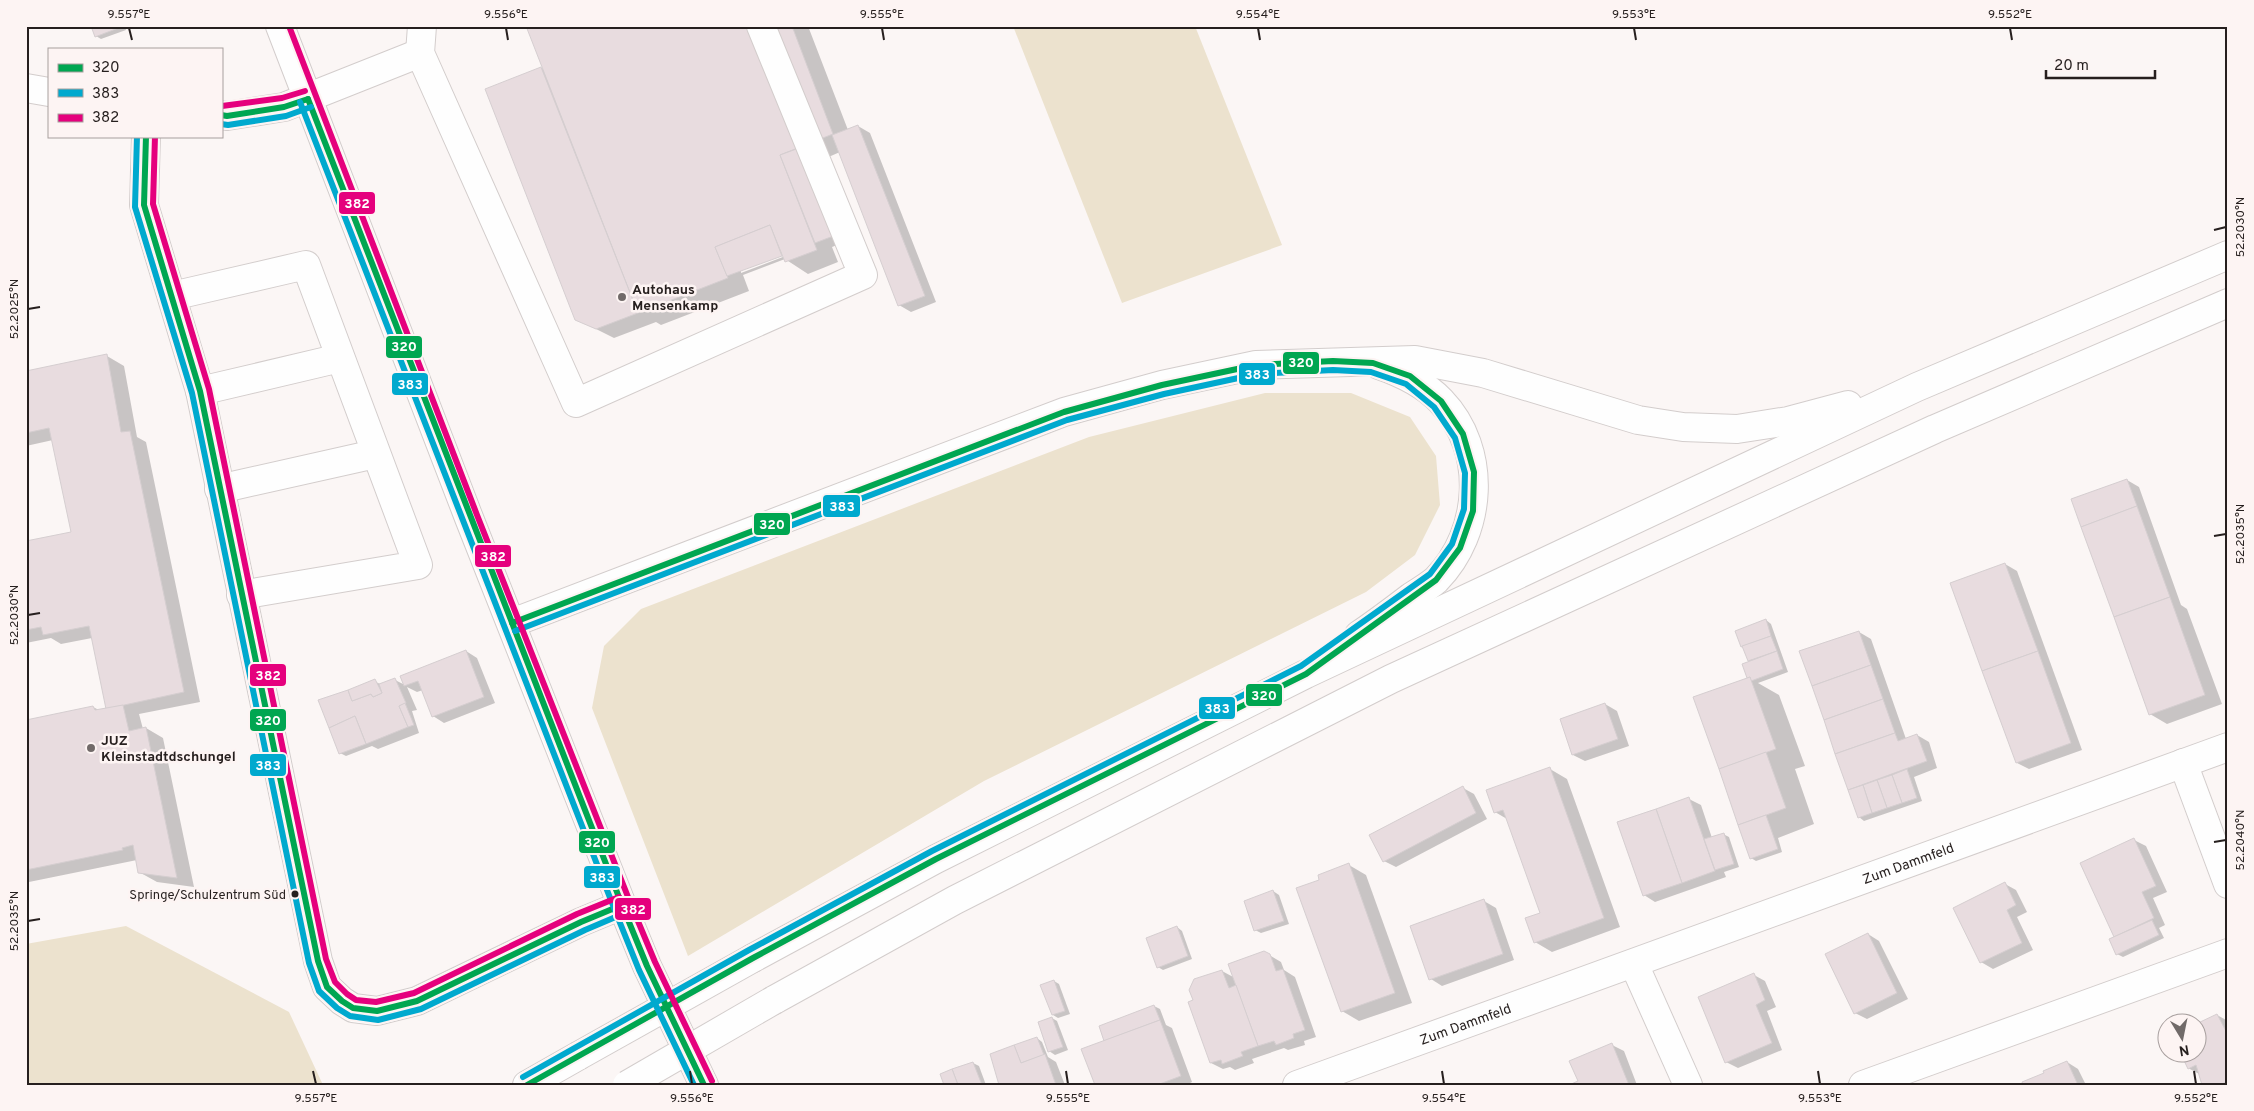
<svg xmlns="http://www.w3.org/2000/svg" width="2254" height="1111" viewBox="0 0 2254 1111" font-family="Overpass,sans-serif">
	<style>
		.green { fill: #ece2ce }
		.shadow { fill: #0003; fill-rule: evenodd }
		.building { fill: #e8dcdf; stroke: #d5ced0 }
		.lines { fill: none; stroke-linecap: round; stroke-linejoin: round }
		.minor-casing { stroke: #d3cdcc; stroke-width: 30 }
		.major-casing { stroke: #d3cdcc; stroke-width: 30 }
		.highway-casing { stroke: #d3cdcc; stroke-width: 30 }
		.minor { stroke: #fefefe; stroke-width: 28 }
		.major { stroke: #fefefe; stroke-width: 28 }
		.highway { stroke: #fefefe; stroke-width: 28 }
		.highway-bridge-casing { stroke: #d3cdcc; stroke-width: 30; stroke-linecap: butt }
		.highway-bridge { stroke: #fefefe; stroke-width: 28 }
		.bus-1-casing { stroke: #fdf4f3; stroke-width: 10 }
		.bus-2-casing { stroke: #fdf4f3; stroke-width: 10 }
		.bus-3-casing { stroke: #fdf4f3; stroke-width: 10 }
		.bus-1 { stroke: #00a651; stroke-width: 6 }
		.bus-2 { stroke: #00a9ce; stroke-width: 6 }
		.bus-3 { stroke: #e5007d; stroke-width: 6 }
		.ticks { fill: none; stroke: #261f1e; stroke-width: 2 }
		.poi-dot { fill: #716a69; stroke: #fdf4f3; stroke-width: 2 }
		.bus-dot { fill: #261f1e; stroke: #fdf4f3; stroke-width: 2 }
		.labels { text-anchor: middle; stroke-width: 5; stroke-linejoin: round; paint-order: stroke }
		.bus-label { font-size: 13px; fill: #261f1e; stroke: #fdf4f3; text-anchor: end }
		.poi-label { font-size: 14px; font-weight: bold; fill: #261f1e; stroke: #fdf4f3; text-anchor: start }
		.street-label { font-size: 14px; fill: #261f1e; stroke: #fdf4f3 }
		.line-badge { stroke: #fdf4f3; stroke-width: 2 }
		.badge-label { font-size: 14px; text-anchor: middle; font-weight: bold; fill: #fff }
		.neatline { fill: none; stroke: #261f1e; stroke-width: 2 }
		.ticks-label { font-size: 12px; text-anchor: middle; fill: #261f1e }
	</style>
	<rect width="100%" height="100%" fill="#fbf6f5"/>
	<g class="green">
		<polygon points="1013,26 1195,26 1282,245 1122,303"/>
		<polygon points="1265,393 1351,393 1410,417 1436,456 1440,505 1415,555 1366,592 984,781 688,956 592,708 604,646 641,609 1089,437"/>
		<polygon points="126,926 289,1012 323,1085 26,1085 26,944"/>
	</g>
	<g class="shadow">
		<polygon points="92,26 125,26 126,30 101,39 96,36"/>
		<path d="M527 26H808L848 130 858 126 870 133 936 302 911 312 899 305 840 152 824 159 855 238 832 247 838 262 808 274 785 259 743 275 749 291 661 325 656 322 614 338 576 319 541 68 544 70ZM787 252 788 255 741 273V270Z"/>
		<polygon points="107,356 124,366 137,437 146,442 200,702 139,714 143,729 146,728 163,738 194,887 157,882 139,872 137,860 29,882 26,881 26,721 93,707 99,710 107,708 92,638 61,644 51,638 26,643 26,542 72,533 53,440 26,446 26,372"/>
		<polygon points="2127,480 2139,487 2181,605 2187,609 2222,704 2167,724 2150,714"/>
		<polygon points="2005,564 2017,571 2082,750 2029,769 2017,763 1952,584"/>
		<polygon points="1766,620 1771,624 1788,672 1758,683 1779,695 1805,766 1795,769 1814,824 1778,838 1782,852 1756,861 1751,858 1749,679 1744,664 1750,662 1737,631"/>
		<polygon points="1859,632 1871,639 1906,739 1917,735 1929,742 1937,768 1914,777 1922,801 1864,821 1859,817 1801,652"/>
		<polygon points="466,651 477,658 495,703 444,723 433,716 423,690 417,692 407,687 417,710 412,711 419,733 378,749 372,746 346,756 340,753 374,681 380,684 395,680 405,685"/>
		<polygon points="1605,704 1617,711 1629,746 1585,761 1573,755"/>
		<polygon points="1550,769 1567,779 1620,927 1552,952 1535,942 1541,914 1507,819 1495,812"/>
		<polygon points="1463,788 1474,794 1487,819 1396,867 1384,861"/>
		<polygon points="1689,799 1701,805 1712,838 1723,834 1729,837 1739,867 1724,872 1726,877 1655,902 1644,895"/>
		<polygon points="2134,840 2146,846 2167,892 2153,898 2165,925 2159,928 2164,938 2123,957 2117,954 2116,937"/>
		<polygon points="1349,865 1366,875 1412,1003 1359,1021 1342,1011 1321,880"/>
		<polygon points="2005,884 2016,890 2027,912 2017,917 2033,950 1993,969 1981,962"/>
		<polygon points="1273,891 1279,895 1289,924 1261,933 1255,930"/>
		<polygon points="1484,901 1496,908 1514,960 1442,986 1431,979"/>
		<polygon points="1177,927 1182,931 1192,959 1163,970 1158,967"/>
		<polygon points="1868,934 1879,941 1908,999 1867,1019 1855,1013"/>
		<polygon points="1264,952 1281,962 1284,970 1295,977 1316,1037 1304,1041 1305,1045 1288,1050 1284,1048 1252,1059 1254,1063 1235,1070 1230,1067 1223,1069 1211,1063 1194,1001 1222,971 1235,978"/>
		<polygon points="1754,975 1765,981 1776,1007 1767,1011 1782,1050 1738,1068 1726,1062"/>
		<polygon points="1054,981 1059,984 1070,1014 1058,1018 1053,1015"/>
		<polygon points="1154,1006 1160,1009 1166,1025 1172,1028 1192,1082 1186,1085 1096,1085 1106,1042"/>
		<polygon points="2217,1015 2228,1021 2228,1085 2203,1085 2199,1076 2201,1075 2188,1068 2182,1054 2196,1054"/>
		<polygon points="1052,1018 1057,1021 1068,1050 1055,1055 1049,1051"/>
		<polygon points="1037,1038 1042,1042 1048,1057 1056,1062 1065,1085 1000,1085"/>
		<polygon points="1612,1045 1624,1051 1637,1085 1572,1085 1579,1082"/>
		<polygon points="2067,1062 2078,1069 2086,1085 2025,1085"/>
		<polygon points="973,1063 979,1066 986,1085 945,1085"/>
	</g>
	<g class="building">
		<polygon points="91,26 121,26 121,27 95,37"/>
		<polygon points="526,26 792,26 833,134 780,155 817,250 785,262 770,225 715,247 728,278 638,313"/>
		<polygon points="541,67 638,313 596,329 575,320 485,89"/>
		<polygon points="858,125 925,296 898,306 832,135"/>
		<polygon points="810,144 844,232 815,243 780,155"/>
		<polygon points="770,225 782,256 727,276 715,247"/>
		<polygon points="107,354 121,432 130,431 184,692 106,709 89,626 43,635 41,627 26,630 26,541 71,532 49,428 26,433 26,371"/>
		<polygon points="2127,479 2137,506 2081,527 2071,499"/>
		<polygon points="2137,506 2170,597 2114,617 2081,527"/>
		<polygon points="2005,563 2038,651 1982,671 1950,583"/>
		<polygon points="2170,597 2205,695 2149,715 2114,617"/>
		<polygon points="1766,619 1771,636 1741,647 1735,631"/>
		<polygon points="1859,631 1871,665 1812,686 1799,651"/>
		<polygon points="1771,636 1777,651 1748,661 1742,646"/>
		<polygon points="466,650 484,697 432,717 418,681 404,686 400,676"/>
		<polygon points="1777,651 1783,669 1751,681 1750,677 1747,678 1742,664"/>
		<polygon points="2038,651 2071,743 2016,763 1982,671"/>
		<polygon points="1871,665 1883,699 1824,720 1812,686"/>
		<polygon points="1750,677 1776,749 1719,769 1693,697"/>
		<polygon points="395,678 406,703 399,706 408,727 366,744 355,716 329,728 318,700 348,690 352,701 371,694 373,697 382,693 379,684"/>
		<polygon points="375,679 382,693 373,697 371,694 352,701 348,690"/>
		<polygon points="1883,699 1895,733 1835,754 1824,720"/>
		<polygon points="405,703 414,725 408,727 399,706"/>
		<polygon points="1605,703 1618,739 1572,755 1560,719"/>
		<polygon points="123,705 129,731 146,727 177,878 138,873 133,845 122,848 123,850 26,870 26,720 93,706 95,710"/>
		<polygon points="355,716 366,744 339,754 329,728"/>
		<polygon points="1895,733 1898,741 1917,734 1927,761 1848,790 1835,754"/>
		<polygon points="1766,752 1786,808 1738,825 1719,769"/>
		<polygon points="1550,767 1604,918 1534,943 1525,918 1540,913 1503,810 1494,813 1486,790"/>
		<polygon points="1907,769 1917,798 1902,803 1892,775"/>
		<polygon points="1892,775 1902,803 1887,808 1877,780"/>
		<polygon points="1877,780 1887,808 1872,813 1863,785"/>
		<polygon points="1863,785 1872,813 1858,818 1848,790"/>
		<polygon points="1463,786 1476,813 1383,862 1369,835"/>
		<polygon points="1689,797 1715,871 1682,883 1656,809"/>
		<polygon points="1656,809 1682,883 1643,896 1617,822"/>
		<polygon points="1766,815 1778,849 1750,859 1738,825"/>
		<polygon points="1724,833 1734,864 1715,870 1704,839"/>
		<polygon points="2134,838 2156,886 2142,892 2154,918 2114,937 2080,863"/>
		<polygon points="1349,863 1395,993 1341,1012 1296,888 1319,880 1318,875"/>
		<polygon points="2005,882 2016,905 2007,910 2022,943 1980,963 1953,908"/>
		<polygon points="1273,890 1284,921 1254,931 1244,901"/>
		<polygon points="1484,899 1503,954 1429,980 1410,926"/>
		<polygon points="2152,920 2159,935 2116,955 2109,939"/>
		<polygon points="1177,926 1188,956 1157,968 1146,938"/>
		<polygon points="1868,933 1897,993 1854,1014 1825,954"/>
		<polygon points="1264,951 1270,954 1276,971 1283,969 1305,1030 1293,1034 1294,1038 1276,1045 1274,1041 1258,1046 1228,964"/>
		<polygon points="1222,970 1229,988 1236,985 1258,1046 1241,1052 1243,1056 1222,1064 1221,1060 1210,1063 1188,1002 1193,1000 1189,990 1194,979"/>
		<polygon points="1754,973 1765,1000 1756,1005 1772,1043 1725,1063 1698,997"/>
		<polygon points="1054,980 1065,1011 1052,1015 1040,985"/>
		<polygon points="1154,1005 1160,1020 1104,1041 1099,1026"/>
		<polygon points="2217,1014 2228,1035 2228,1081 2220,1085 2202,1085 2196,1065 2188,1069 2181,1054 2196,1054 2196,1024"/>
		<polygon points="1052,1017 1063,1047 1048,1052 1038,1022"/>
		<polygon points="1160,1020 1181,1076 1157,1085 1095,1085 1081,1049"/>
		<polygon points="1037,1037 1044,1055 1021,1063 1014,1045"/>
		<polygon points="1612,1043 1629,1085 1569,1085 1578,1081 1569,1061"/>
		<polygon points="1014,1045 1021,1063 1045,1054 1056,1085 999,1085 990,1054"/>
		<polygon points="2067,1061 2078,1085 2023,1085 2022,1082 2044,1073 2043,1071"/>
		<polygon points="973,1062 982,1085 958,1085 952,1069"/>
		<polygon points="952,1069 958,1085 944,1085 940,1074"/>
	</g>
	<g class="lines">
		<g class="minor-casing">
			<g id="minor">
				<polyline points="422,26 420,53 576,403 863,275 761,26"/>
				<polyline points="26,88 49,92"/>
				<polyline points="221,115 227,116 284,107 420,53"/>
				<polyline points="146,136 144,205 200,391 318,961 327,987 342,1001 353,1008 377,1011 417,1001 581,922 622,905"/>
				<polyline points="172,296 306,265 418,565 241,595"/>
				<polyline points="200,391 340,358"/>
				<polyline points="219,489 375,454"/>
				<polyline points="2183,763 2228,884"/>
				<polyline points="1634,964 1688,1085"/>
				<path id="s1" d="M1297 1085 2228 747"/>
				<polyline points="1863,1085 2228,953"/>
			</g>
		</g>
		<g class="major-casing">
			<polyline id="major" points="280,26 469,518 622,905 647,966 704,1085"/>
		</g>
		<g class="highway-casing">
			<g id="highway">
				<polyline points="512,623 1064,412 1162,385 1256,365 1415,360 1483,373 1638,420 1683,427 1737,429 1788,421 1848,405"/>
				<path d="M1359 635C1377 623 1394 610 1411 597 1419 592 1429 586 1436 580 1483 532 1488 450 1441 401 1424 383 1402 373 1379 365"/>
				<polyline points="753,958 936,859 1306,674 1917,387 2228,255"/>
				<polyline points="774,1000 955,900 1391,679 1935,429 2228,303"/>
				<polyline points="527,1085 578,1056"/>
			</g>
		</g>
		<use href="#minor" class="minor"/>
		<use href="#major" class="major"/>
		<use href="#highway" class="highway"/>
		<g class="highway-bridge-casing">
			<g id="highway-bridge">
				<polyline points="578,1056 753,958"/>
				<polyline points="627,1085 774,1000"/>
			</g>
		</g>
		<use href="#highway-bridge" class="highway-bridge"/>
		<g class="bus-1-casing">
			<g id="bus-1">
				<polyline points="308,99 622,905 647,966 704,1085"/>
				<polyline points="221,115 227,116 284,107 308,99"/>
				<polyline points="146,136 144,205 200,391 318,961 327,987 342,1001 353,1008 377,1011 417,1001 581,922 622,905"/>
				<polyline points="512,623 1064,412 1162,385 1256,365 1333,361 1373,363 1410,376 1441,401 1463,434 1474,472 1473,511 1460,548 1436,580 1306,674 936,859 753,958 527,1085"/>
			</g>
		</g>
		<g class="bus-2-casing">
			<g id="bus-2">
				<polyline points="300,102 614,908 639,970 694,1085"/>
				<polyline points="221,124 228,125 286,116 311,107"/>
				<polyline points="137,136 135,207 192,393 309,963 319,991 337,1008 350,1016 378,1020 421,1009 585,930 625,913"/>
				<polyline points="515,631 1067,420 1164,394 1257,374 1333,370 1371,372 1406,384 1434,407 1455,438 1465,473 1464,509 1452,544 1430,574 1301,666 932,851 749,950 523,1077"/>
			</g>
		</g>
		<g class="bus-3-casing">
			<g id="bus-3">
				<polyline points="289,26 477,515 630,902 655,962 712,1081"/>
				<polyline points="222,106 282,98 305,91"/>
				<polyline points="155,136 153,204 209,389 326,959 335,982 347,994 356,1000 376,1002 414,993 577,914 619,897"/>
			</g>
		</g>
		<use href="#bus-1" class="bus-1"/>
		<use href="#bus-2" class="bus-2"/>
		<use href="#bus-3" class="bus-3"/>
	</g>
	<path class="ticks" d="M129 28 132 40M506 28 508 40M882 28 884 40M1258 28 1260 40M1634 28 1636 40M2010 28 2012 40M2214 230 2226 227M28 309 40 307M2214 536 2226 534M28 615 40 613M2214 842 2226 840M28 921 40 919M313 1071 316 1084M690 1071 692 1084M1066 1071 1068 1084M1442 1071 1444 1084M1818 1071 1820 1084M2194 1071 2196 1084"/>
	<g class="poi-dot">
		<circle cx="622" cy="297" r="5"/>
		<circle cx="91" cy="748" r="5"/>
	</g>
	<circle class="bus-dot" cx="295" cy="894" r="4.5"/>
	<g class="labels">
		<g class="bus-label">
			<text x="286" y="899">Springe/Schulzentrum Süd</text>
		</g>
		<g class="poi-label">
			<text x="632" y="294">Autohaus<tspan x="632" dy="16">Mensenkamp</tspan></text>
			<text x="101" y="745">JUZ<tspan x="101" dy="16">Kleinstadtdschungel</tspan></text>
		</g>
		<g class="street-label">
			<text dy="5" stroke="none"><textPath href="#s1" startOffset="650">Zum Dammfeld</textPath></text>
			<text dy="5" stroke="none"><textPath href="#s1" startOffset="179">Zum Dammfeld</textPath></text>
		</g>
	</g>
	<g class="line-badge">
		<rect x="338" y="191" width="38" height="24" rx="5" fill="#e5007d"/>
		<rect x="385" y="335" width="38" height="24" rx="5" fill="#00a651"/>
		<rect x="1282" y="351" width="38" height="24" rx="5" fill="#00a651"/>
		<rect x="1238" y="362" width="38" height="24" rx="5" fill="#00a9ce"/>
		<rect x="391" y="372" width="38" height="24" rx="5" fill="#00a9ce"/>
		<rect x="822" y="494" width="39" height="24" rx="5" fill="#00a9ce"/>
		<rect x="753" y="512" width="38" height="24" rx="5" fill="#00a651"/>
		<rect x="474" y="544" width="38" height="24" rx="5" fill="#e5007d"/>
		<rect x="249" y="663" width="38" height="24" rx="5" fill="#e5007d"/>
		<rect x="1245" y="683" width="38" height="24" rx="5" fill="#00a651"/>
		<rect x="1198" y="696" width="38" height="24" rx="5" fill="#00a9ce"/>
		<rect x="249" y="708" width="38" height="24" rx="5" fill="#00a651"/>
		<rect x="249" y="753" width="38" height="24" rx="5" fill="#00a9ce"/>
		<rect x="578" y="830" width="38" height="24" rx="5" fill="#00a651"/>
		<rect x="583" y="865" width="38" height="24" rx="5" fill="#00a9ce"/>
		<rect x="614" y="897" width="38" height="24" rx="5" fill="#e5007d"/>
	</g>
	<g class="badge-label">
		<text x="357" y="208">382</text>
		<text x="404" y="351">320</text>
		<text x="1301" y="367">320</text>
		<text x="1257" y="379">383</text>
		<text x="410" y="389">383</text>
		<text x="842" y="511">383</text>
		<text x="772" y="529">320</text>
		<text x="493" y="561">382</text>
		<text x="268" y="680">382</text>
		<text x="1264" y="700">320</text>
		<text x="1217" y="713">383</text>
		<text x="268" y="725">320</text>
		<text x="268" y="770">383</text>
		<text x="597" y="847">320</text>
		<text x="602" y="882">383</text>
		<text x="633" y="914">382</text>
	</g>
	<rect width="2254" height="1111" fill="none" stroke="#fdf4f3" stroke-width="55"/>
	<rect x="48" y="48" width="175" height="90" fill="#fdf4f3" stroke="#a79f9e"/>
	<rect x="58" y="64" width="25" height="8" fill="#00a651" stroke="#a79f9e"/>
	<text x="92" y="72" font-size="15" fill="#261f1e">320</text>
	<rect x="58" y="89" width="25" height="8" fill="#00a9ce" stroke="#a79f9e"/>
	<text x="92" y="98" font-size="15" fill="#261f1e">383</text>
	<rect x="58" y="114" width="25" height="8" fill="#e5007d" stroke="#a79f9e"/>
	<text x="92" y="122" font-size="15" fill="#261f1e">382</text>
	<g transform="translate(2182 1038) rotate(170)"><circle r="24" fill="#fdf4f3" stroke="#a79f9e"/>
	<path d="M0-4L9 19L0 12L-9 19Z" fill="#716a69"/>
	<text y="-8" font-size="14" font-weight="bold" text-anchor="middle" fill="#261f1e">N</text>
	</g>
	<path d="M2046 70v8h109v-8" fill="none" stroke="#261f1e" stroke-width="2.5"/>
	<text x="2054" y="70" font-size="15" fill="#261f1e" stroke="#fdf4f3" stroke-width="4" paint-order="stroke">20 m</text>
	<rect x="28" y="28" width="2198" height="1056" class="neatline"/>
	<g class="ticks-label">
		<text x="129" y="18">9.557°E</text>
		<text x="506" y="18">9.556°E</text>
		<text x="882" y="18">9.555°E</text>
		<text x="1258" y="18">9.554°E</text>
		<text x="1634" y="18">9.553°E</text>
		<text x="2010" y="18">9.552°E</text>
		<text transform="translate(2240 227) rotate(-90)" y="4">52.2030°N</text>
		<text transform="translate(14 309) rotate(-90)" y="4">52.2025°N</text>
		<text transform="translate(2240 534) rotate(-90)" y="4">52.2035°N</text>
		<text transform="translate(14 615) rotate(-90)" y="4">52.2030°N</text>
		<text transform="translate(2240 840) rotate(-90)" y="4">52.2040°N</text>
		<text transform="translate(14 921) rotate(-90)" y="4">52.2035°N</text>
		<text x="316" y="1102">9.557°E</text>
		<text x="692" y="1102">9.556°E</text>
		<text x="1068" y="1102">9.555°E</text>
		<text x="1444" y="1102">9.554°E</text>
		<text x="1820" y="1102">9.553°E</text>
		<text x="2196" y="1102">9.552°E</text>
	</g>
</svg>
